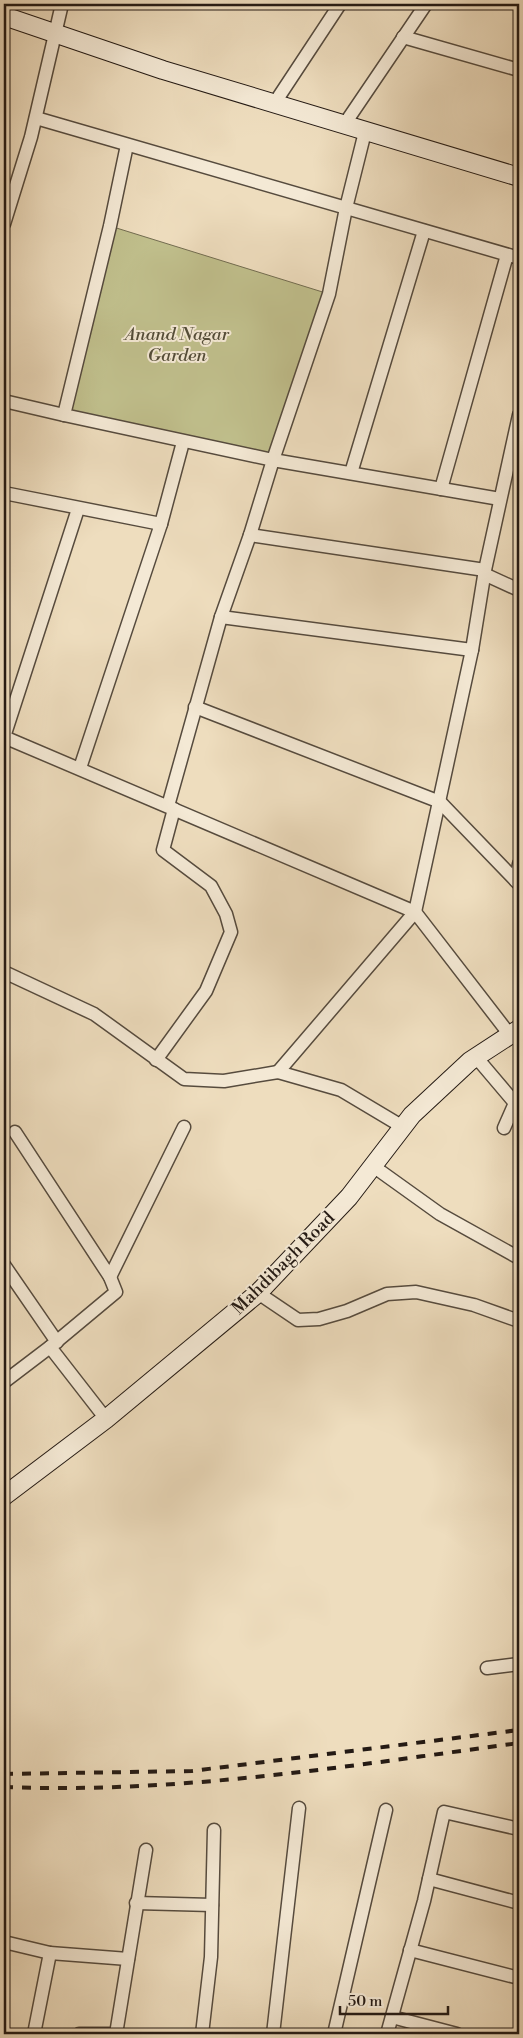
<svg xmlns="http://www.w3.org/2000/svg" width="523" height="2038" viewBox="0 0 523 2038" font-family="'Libre Bodoni',serif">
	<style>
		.green { fill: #c0bf8c; stroke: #726c50 }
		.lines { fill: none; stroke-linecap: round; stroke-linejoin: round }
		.street-casing { stroke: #564b3e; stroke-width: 15 }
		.secondary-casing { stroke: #241a14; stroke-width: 20 }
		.street { stroke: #f4e9d5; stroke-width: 12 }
		.secondary { stroke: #f4e9d5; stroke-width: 18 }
		.rail { stroke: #241a14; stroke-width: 4; stroke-dasharray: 9 9; stroke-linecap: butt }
		.labels { text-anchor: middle; stroke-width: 4; stroke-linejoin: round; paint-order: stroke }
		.park-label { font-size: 18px; font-style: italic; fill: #534c38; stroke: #f4e9d5 }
		.street-label { font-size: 18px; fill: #241a14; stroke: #f4e9d5 }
	</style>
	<rect width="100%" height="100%" fill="#eeddbe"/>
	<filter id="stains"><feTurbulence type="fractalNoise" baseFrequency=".004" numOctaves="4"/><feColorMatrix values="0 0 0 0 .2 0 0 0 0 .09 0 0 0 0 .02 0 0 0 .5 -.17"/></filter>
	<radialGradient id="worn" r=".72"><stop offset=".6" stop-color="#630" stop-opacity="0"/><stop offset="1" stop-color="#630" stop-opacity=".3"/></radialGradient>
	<polygon class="green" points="110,226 329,294 273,460 64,415"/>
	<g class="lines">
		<g class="street-casing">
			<g id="street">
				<polyline points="403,37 519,70"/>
				<polyline points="274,104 340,4"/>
				<polyline points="36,118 519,258"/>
				<polyline points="344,125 426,4"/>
				<polyline points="127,145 110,226 64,415 273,460 329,294 346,208 365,132"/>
				<polyline points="4,224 31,137 62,4"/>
				<polyline points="4,401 64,415"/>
				<polyline points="351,473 424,231"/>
				<polyline points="441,489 507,255"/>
				<polyline points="4,493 161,524 80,768"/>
				<polyline points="161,524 183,442"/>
				<polyline points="250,535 273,460 500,499"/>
				<polyline points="484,574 519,590"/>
				<polyline points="221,617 250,535 485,570"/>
				<polyline points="472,650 485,570 519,415"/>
				<polyline points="195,707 440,802 519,884"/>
				<polyline points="4,737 415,912 472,650 221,617 168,806"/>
				<polyline points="4,737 78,509"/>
				<polyline points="516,881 519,864"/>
				<polyline points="4,972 94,1014 184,1079 224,1081 278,1072"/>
				<polyline points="476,1057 515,1103 504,1128"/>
				<polyline points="156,1060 206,991 231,932 226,914 211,886 163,850 174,809"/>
				<polyline points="403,1127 341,1090 278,1072 415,912 510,1035"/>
				<polyline points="15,1132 110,1277 116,1292 50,1347"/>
				<polyline points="373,1166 440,1214 519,1258"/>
				<polyline points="4,1265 57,1342"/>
				<polyline points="110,1277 184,1127"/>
				<polyline points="258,1293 298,1320 319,1319 347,1311 387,1294 416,1292 474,1305 519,1321"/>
				<polyline points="4,1382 50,1347 106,1419"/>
				<polyline points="487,1668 519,1664"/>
				<polyline points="429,1879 519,1903"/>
				<polyline points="136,1903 212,1905"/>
				<polyline points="4,1942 50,1953 34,2034"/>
				<polyline points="410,1950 519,1978"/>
				<polyline points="50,1953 128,1959"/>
				<polyline points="392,2017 457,2034"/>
				<polyline points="79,2034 116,2034 146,1850"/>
				<polyline points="202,2034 211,1957 214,1830"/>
				<polyline points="273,2034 299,1808"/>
				<polyline points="334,2034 386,1810"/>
				<polyline points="387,2034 424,1901 444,1812 519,1829"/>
			</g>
		</g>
		<g class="secondary-casing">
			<g id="secondary">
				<polyline points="4,16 163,70 519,177"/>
				<polyline points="4,1496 106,1419 258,1293 349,1197 412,1115 470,1061 519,1029"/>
			</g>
		</g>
		<use href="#street" class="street"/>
		<use href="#secondary" class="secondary"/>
		<g class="rail">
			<polyline points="4,1774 192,1771 519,1730"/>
			<path d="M4 1787C177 1794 348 1766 519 1743"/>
		</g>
	</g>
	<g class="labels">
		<g class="park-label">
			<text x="177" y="340">Anand Nagar<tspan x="177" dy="21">Garden</tspan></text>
		</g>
		<g class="street-label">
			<text transform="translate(283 1263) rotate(-45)" y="6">Mahdibagh Road</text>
		</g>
	</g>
	<rect width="523" height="2038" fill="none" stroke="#eeddbe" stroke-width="20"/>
	<rect x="5" y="5" width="513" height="2028" fill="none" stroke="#241a14" stroke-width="2.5"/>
	<rect x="10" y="10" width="503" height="2018" fill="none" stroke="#241a14"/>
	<path d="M340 2006v8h108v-8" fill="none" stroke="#241a14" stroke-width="2.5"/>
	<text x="348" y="2006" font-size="15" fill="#241a14" stroke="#f4e9d5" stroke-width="4" paint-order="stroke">50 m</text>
	<rect width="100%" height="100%" filter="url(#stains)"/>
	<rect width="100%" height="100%" fill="url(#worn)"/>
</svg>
